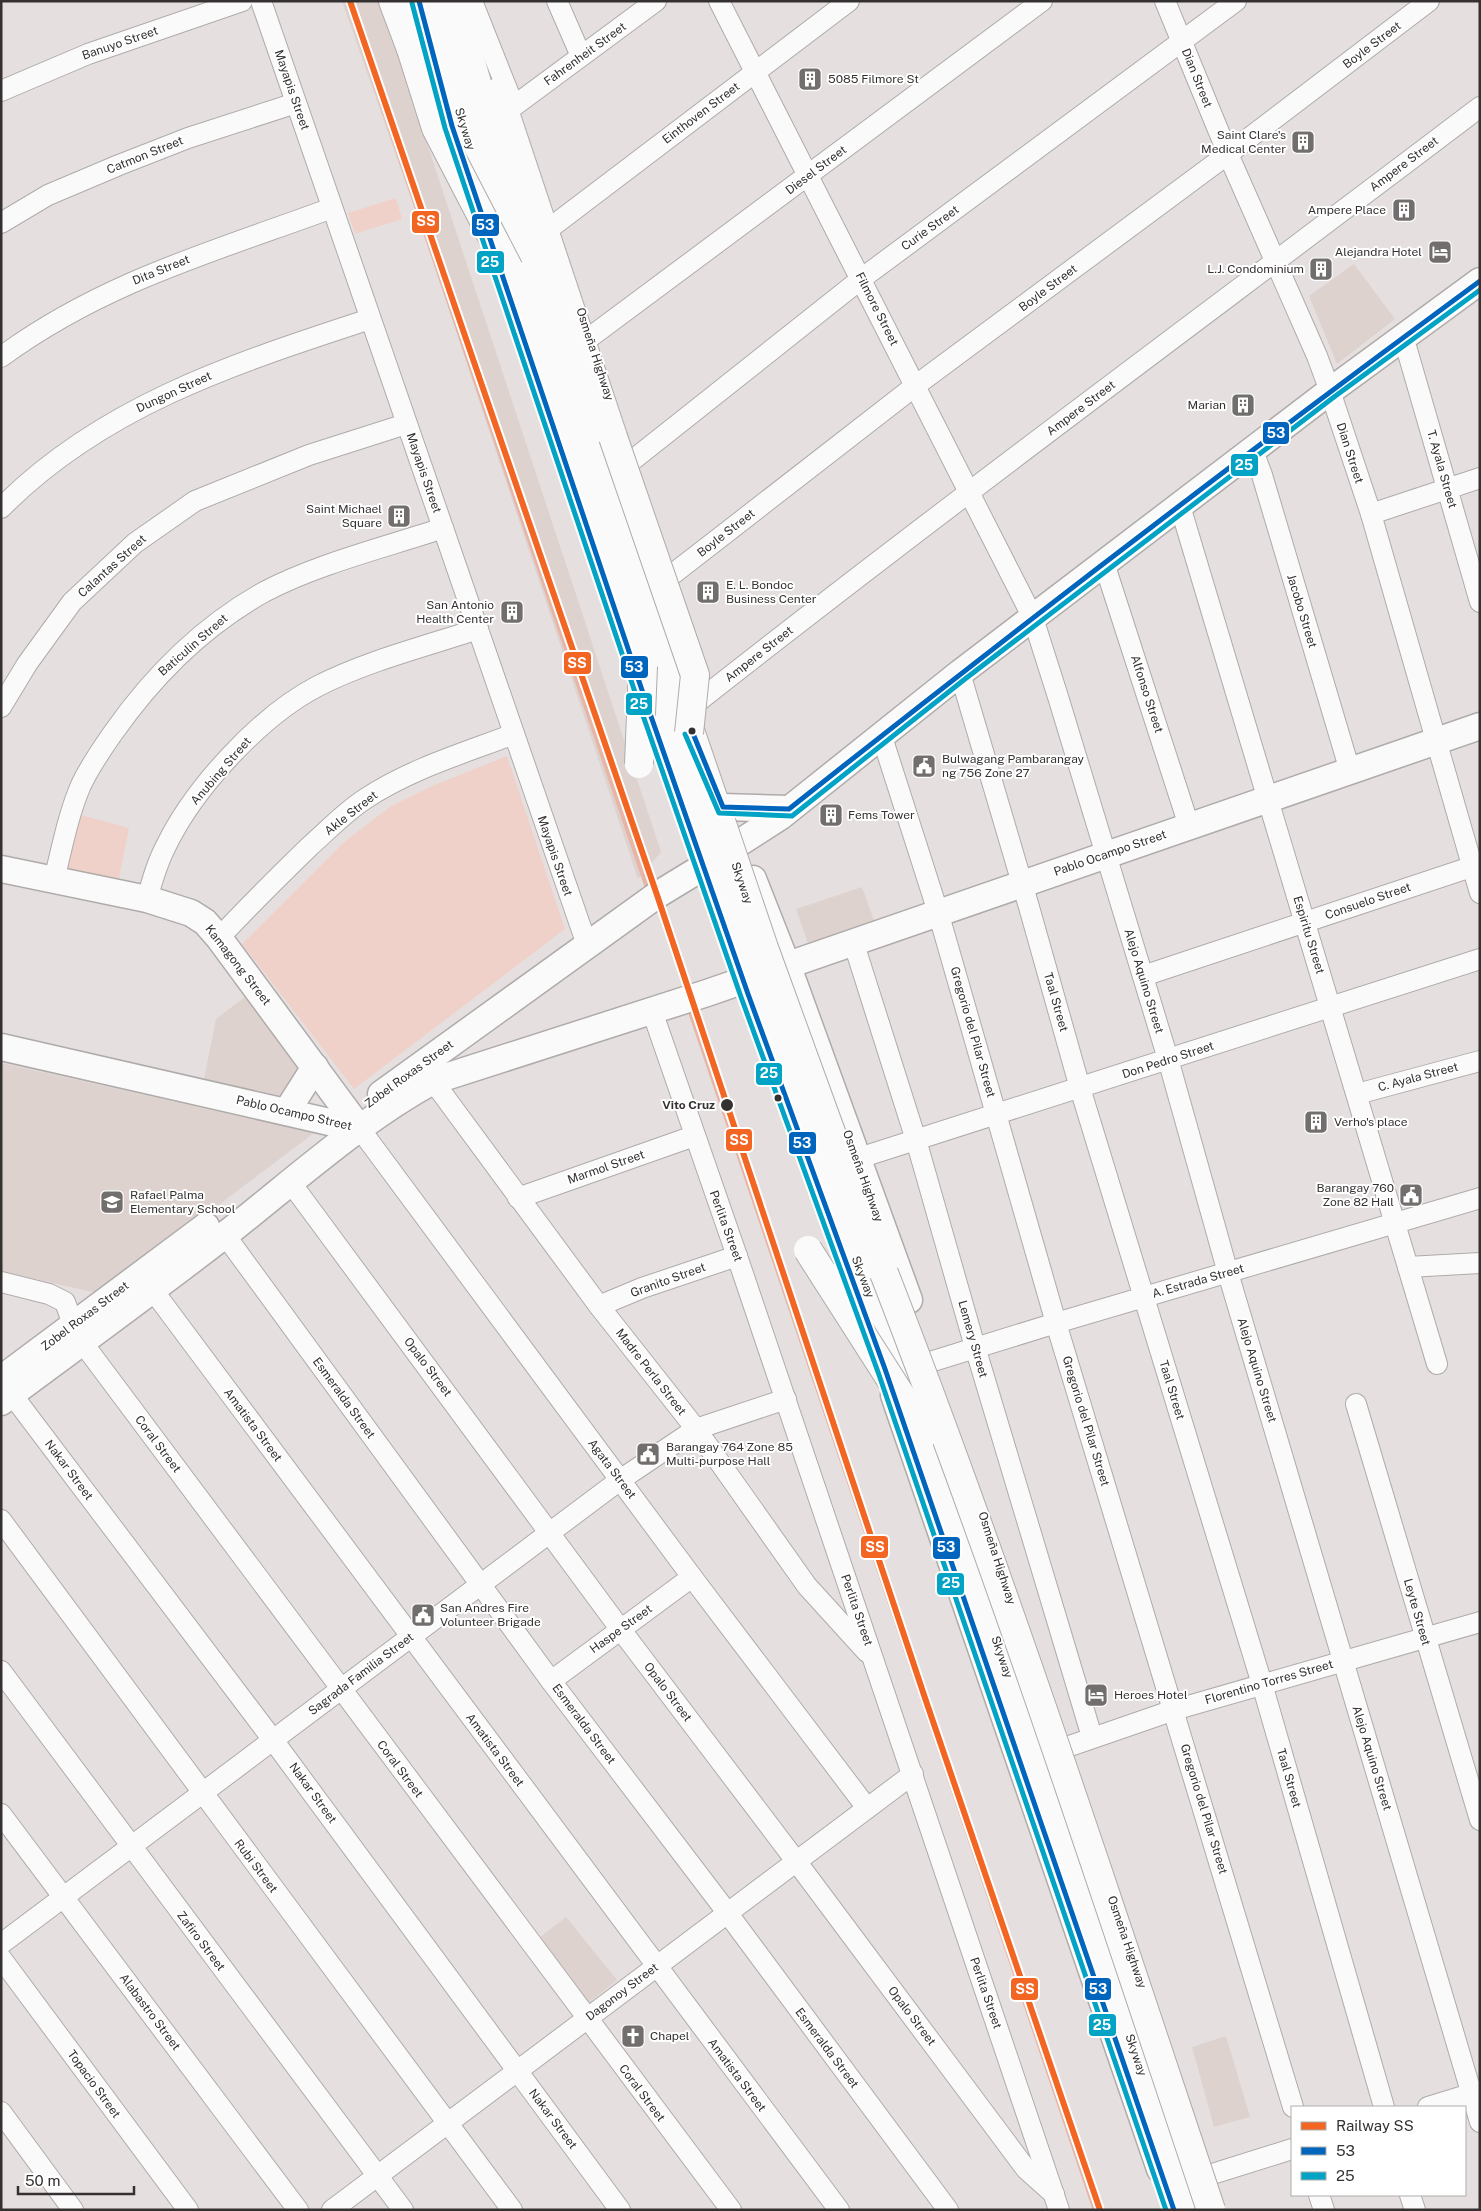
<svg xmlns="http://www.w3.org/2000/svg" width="1481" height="2211" viewBox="0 0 1481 2211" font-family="'Public Sans',sans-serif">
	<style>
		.built { fill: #ddd2ce }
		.green { fill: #efd1c9 }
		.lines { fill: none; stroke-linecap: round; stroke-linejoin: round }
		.stream { stroke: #e7b4a5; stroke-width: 4.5 }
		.minor-casing { stroke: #afabaa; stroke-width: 22 }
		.major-casing { stroke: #afabaa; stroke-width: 29 }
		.highway-casing { stroke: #afabaa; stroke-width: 30 }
		.minor { stroke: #fbfafa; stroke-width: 20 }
		.major { stroke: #fbfafa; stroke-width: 26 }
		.highway { stroke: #fbfafa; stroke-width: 28 }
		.highway-bridge-casing { stroke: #afabaa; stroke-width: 30; stroke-linecap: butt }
		.highway-bridge { stroke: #fbfafa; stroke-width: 28 }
		.bus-1-casing { stroke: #fff; stroke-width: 9 }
		.bus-2-casing { stroke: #fff; stroke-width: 9 }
		.bus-1 { stroke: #0065bd; stroke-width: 5 }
		.bus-2 { stroke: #03a3c6; stroke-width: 5 }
		.rail-1-casing { stroke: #fff; stroke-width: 10 }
		.rail-1 { stroke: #f26522; stroke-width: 6 }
		.bus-dot { fill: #343130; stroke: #fff; stroke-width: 2 }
		.labels { text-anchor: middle; stroke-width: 4; stroke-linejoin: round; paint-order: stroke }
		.street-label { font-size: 12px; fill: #343130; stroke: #fff }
		.poi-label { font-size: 12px; fill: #343130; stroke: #fff; text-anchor: start }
		.stop-label { font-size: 12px; font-weight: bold; fill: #343130; stroke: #fff; text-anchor: end }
		.line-badge { stroke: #fff; stroke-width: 2 }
		.badge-label { font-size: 14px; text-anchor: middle; font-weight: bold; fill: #fff }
	</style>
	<rect width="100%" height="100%" fill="#e5e0df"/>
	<g class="built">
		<polygon points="342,1 380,1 661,852 638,879 431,256"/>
		<polygon points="1354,264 1395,319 1337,364 1309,296"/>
		<polygon points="862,887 875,923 809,946 796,909"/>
		<polygon points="246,996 305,1074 289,1099 203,1084 216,1019"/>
		<polygon points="1,1063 314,1133 101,1294 1,1271"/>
		<polygon points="566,1917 617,1980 586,2005 538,1939"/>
		<polygon points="1226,2036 1250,2117 1214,2127 1192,2047"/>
	</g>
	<g class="green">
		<polygon points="396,198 402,219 355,234 348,213"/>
		<polygon points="507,756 565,929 354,1089 242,944 343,843 391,806 432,786"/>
		<polygon points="81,815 129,828 118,883 70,874 67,862"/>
	</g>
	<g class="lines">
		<g class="stream">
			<polyline points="347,1 648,890"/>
			<polyline points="689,1008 1095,2210"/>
		</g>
		<g class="minor-casing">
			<g id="minor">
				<polyline points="261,1 587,945"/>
				<polyline points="472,1 513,104"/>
				<polyline points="557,1 581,56"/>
				<polyline points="719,1 1033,618 1059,700 1168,1059 1228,1273 1480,2122"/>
				<polyline points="1165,1 1228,154 1317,356 1330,391 1371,514 1480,893"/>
				<polyline points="1,91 88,54 242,1"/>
				<polyline points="514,106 656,1"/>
				<polyline points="1,223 48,195 119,165 188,138 296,103"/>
				<polyline points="554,225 849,1"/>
				<polyline points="1403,336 1480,602"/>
				<polyline points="589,338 1042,1"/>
				<path d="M1 357C103 282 215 251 332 208"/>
				<polyline points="1253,451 1262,475 1350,771"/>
				<polyline points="629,463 861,279 1236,1"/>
				<polyline points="1180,506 1437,1364"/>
				<path d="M1 508C103 405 236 363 370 319"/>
				<polyline points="1371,514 1480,478"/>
				<polyline points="1104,563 1189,826"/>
				<polyline points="669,577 915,386 1228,154 1429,1"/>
				<polyline points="960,673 1029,907 1080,1088 1262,1684 1384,2107"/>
				<polyline points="1,707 27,664 72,602 135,543 195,501 309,455 406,424"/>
				<path d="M686 711C947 505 1215 308 1480 107"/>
				<polyline points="881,734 938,912 1056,1323 1293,2107"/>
				<path d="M54 880C62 848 68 815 81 785 90 766 101 750 113 733 153 676 203 626 264 592 317 564 386 547 443 528"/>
				<path d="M147 899C152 881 157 863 166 846 194 788 260 716 318 686 367 661 426 646 478 629"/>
				<path d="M219 938C249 906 279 876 310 846 328 830 345 812 365 799 410 769 464 753 514 734"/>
				<polyline points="853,941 916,1140 975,1347 1092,1737"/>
				<polyline points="1143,976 1480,864"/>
				<polyline points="652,1011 737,1256 1059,2210"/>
				<polyline points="433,1081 599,1306 696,1429 807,1586 867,1652"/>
				<polyline points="1357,1094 1480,1061"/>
				<polyline points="360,1129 692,1577 867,1808"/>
				<polyline points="856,1159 1480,959"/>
				<polyline points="291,1183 621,1630 796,1861 1026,2169 1054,2194"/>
				<polyline points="518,1198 694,1136"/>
				<polyline points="225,1235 551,1681 720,1903 948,2210"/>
				<polyline points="1408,1267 1480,1263"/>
				<polyline points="1,1282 49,1294 65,1302 70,1316 71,1326 82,1342 731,2210"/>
				<polyline points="152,1289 839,2210"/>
				<polyline points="599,1306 642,1288 737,1256"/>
				<polyline points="917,1366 1056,1323 1480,1198"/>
				<polyline points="4,1384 273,1740 620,2210"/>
				<polyline points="1356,1404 1480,1820"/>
				<polyline points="1,1520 512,2210"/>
				<polyline points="1,1671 403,2210"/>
				<polyline points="551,1681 692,1577"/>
				<polyline points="1061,1749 1174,1710 1480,1622"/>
				<polyline points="1,1814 298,2210"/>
				<polyline points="1,1944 620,1480 696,1429 786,1399"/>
				<polyline points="1,1958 188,2210"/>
				<polyline points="1428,2107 1480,2091"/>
				<polyline points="1,2112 73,2210"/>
				<polyline points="1206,2176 1292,2149"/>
				<polyline points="1319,2195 1324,2210"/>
				<polyline points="1410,2195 1415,2210"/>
				<polyline points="332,2210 913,1774"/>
			</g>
		</g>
		<g class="major-casing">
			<g id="major">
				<polyline points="723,807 789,809"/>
				<polyline points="739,843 781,816 960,673 1330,391 1480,281"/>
				<polyline points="1,869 147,899 191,913 205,922 219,938 360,1129"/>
				<polyline points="753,879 792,978 909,1300"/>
				<polyline points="1,1047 360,1129"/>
				<polyline points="381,1094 657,895 703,867"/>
				<polyline points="287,1111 315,1067"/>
				<polyline points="1,1379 206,1226"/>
				<polyline points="894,1395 1160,2169"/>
				<path d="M1 1402C79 1344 158 1287 235 1227 297 1178 364 1118 433 1081L707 993 1480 726"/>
			</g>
		</g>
		<g class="highway-casing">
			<g id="highway">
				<polyline points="393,1 411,49"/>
				<path d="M428 1C508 279 603 553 698 826"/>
				<polyline points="453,1 529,261 720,818"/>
				<polyline points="498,92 613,437"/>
				<polyline points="832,1135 884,1273"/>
				<polyline points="815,1148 925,1433 1188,2210"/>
			</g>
		</g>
		<use href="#minor" class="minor"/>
		<use href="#major" class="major"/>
		<use href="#highway" class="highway"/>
		<g class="highway-bridge-casing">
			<g id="highway-bridge">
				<polyline points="411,49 436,128 509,269"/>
				<polyline points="613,437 695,675 689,733"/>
				<polyline points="639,764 643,666"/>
				<polyline points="720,818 764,948 832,1135"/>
				<polyline points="698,826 742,954 815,1148"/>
				<polyline points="808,1250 925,1433"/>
				<path d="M884 1273C1004 1582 1106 1896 1211 2210"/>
			</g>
		</g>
		<use href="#highway-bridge" class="highway-bridge"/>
		<g class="bus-1-casing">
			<g id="bus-1">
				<polyline points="419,1 452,126 646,702 748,994 885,1369 1174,2210"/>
				<path d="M692 731 723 807 789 809C1016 629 1246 453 1480 281"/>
			</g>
		</g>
		<g class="bus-2-casing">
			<g id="bus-2">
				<polyline points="412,3 445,128 639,704 741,997 878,1372 1166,2210"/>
				<polyline points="685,734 719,813 792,816 965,679 1334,397 1480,290"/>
			</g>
		</g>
		<use href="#bus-1" class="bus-1"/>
		<use href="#bus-2" class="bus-2"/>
		<g class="rail-1-casing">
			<polyline id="rail-1" points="350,1 657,895 925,1698 1100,2210"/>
		</g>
		<use href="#rail-1" class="rail-1"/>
	</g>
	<defs>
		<g id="building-square" transform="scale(1.25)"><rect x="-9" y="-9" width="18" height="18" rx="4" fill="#726e6d" stroke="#fff"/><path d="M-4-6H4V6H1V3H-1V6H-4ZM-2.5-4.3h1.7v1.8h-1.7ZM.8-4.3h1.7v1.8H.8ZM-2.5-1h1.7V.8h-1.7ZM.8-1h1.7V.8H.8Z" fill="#fff"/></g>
		<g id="hotel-square" transform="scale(1.25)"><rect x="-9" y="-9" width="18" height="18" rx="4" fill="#726e6d" stroke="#fff"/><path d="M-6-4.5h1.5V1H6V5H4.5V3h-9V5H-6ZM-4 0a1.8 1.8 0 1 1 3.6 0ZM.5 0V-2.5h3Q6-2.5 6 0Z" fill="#fff"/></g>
		<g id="civic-square" transform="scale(1.25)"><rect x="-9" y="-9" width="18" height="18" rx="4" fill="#726e6d" stroke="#fff"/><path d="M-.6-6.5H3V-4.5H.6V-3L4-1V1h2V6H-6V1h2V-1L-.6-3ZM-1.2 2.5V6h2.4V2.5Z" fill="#fff"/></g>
		<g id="school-square" transform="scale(1.25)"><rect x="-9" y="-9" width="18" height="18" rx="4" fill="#726e6d" stroke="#fff"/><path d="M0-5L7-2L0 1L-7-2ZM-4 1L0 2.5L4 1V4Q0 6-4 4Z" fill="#fff"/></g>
		<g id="church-square" transform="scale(1.25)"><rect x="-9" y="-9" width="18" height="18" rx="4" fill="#726e6d" stroke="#fff"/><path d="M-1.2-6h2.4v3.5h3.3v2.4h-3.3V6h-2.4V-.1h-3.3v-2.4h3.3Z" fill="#fff"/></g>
	</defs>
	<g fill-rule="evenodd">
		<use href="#building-square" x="810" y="79"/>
		<use href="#building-square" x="1303" y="142"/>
		<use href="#building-square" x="1404" y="210"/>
		<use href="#hotel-square" x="1440" y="252"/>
		<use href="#building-square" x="1321" y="269"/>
		<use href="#building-square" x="1243" y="405"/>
		<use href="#building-square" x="399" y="516"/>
		<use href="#building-square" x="708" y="592"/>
		<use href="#building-square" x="512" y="612"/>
		<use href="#civic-square" x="924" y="766"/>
		<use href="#building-square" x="831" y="815"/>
		<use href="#building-square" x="1316" y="1122"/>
		<use href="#civic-square" x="1411" y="1195"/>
		<use href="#school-square" x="112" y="1202"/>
		<use href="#civic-square" x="648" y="1454"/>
		<use href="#civic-square" x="423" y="1615"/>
		<use href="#hotel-square" x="1096" y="1695"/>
		<use href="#church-square" x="633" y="2036"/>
	</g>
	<g class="bus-dot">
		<circle cx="692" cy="731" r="4.5"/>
		<circle cx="778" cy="1098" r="4.5"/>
		<circle cx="727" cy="1105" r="7"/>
	</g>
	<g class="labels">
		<g class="street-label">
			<text transform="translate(120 43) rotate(-19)" y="4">Banuyo Street</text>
			<text transform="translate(1372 45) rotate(-37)" y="4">Boyle Street</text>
			<text transform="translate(585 54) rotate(-36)" y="4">Fahrenheit Street</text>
			<text transform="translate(1197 78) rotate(68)" y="4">Dian Street</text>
			<text transform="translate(292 90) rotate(71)" y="4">Mayapis Street</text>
			<text transform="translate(701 113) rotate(-37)" y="4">Einthoven Street</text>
			<text transform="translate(465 129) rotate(73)" y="4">Skyway</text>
			<text transform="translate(145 155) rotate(-22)" y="4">Catmon Street</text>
			<text transform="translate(1404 164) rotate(-37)" y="4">Ampere Street</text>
			<text transform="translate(816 170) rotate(-37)" y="4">Diesel Street</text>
			<text transform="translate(930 228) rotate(-36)" y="4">Curie Street</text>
			<text transform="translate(161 270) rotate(-22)" y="4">Dita Street</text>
			<text transform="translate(1048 288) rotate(-37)" y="4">Boyle Street</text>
			<text transform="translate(877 309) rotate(63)" y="4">Filmore Street</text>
			<text transform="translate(595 354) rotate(72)" y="4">Osmeña Highway</text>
			<text transform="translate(174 392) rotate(-25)" y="4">Dungon Street</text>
			<text transform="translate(1081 408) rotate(-37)" y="4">Ampere Street</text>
			<text transform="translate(1350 453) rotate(72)" y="4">Dian Street</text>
			<text transform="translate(1442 469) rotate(74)" y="4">T. Ayala Street</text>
			<text transform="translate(424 473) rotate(71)" y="4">Mayapis Street</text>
			<text transform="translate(726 533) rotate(-38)" y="4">Boyle Street</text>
			<text transform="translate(112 566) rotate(-42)" y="4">Calantas Street</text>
			<text transform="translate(1302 611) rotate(73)" y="4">Jacobo Street</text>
			<text transform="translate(193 645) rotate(-41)" y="4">Baticulin Street</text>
			<text transform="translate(759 654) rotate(-38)" y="4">Ampere Street</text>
			<text transform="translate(1147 694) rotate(72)" y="4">Alfonso Street</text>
			<text transform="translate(221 771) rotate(-49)" y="4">Anubing Street</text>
			<text transform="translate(351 813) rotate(-38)" y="4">Akle Street</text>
			<text transform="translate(1110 853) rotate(-19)" y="4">Pablo Ocampo Street</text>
			<text transform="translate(555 856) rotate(71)" y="4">Mayapis Street</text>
			<text transform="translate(742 883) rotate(71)" y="4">Skyway</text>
			<text transform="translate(1368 901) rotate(-19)" y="4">Consuelo Street</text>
			<text transform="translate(1309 935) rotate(73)" y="4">Espiritu Street</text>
			<text transform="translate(238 965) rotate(52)" y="4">Kamagong Street</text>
			<text transform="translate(1144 981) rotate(73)" y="4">Alejo Aquino Street</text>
			<text transform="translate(1056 1002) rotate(74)" y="4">Taal Street</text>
			<text transform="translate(973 1032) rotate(74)" y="4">Gregorio del Pilar Street</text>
			<text transform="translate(1168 1060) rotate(-18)" y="4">Don Pedro Street</text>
			<text transform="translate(409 1074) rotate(-36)" y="4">Zobel Roxas Street</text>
			<text transform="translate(1418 1077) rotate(-15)" y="4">C. Ayala Street</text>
			<text transform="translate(294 1113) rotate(13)" y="4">Pablo Ocampo Street</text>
			<text transform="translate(606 1167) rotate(-19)" y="4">Marmol Street</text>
			<text transform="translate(863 1176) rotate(70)" y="4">Osmeña Highway</text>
			<text transform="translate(726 1226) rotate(70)" y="4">Perlita Street</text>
			<text transform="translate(863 1277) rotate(69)" y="4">Skyway</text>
			<text transform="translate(668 1280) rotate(-20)" y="4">Granito Street</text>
			<text transform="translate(1198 1281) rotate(-16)" y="4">A. Estrada Street</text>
			<text transform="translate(85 1316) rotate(-37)" y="4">Zobel Roxas Street</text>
			<text transform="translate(973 1339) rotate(74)" y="4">Lemery Street</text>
			<text transform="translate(428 1367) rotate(53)" y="4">Opalo Street</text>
			<text transform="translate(1257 1370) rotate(73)" y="4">Alejo Aquino Street</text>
			<text transform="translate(651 1372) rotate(52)" y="4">Madre Perla Street</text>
			<text transform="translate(1172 1390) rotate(73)" y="4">Taal Street</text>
			<text transform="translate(344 1398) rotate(54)" y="4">Esmeralda Street</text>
			<text transform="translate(1086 1421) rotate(73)" y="4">Gregorio del Pilar Street</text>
			<text transform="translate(253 1425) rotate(53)" y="4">Amatista Street</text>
			<text transform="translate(158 1444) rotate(53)" y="4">Coral Street</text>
			<text transform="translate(612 1469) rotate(53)" y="4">Agata Street</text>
			<text transform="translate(69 1470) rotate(53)" y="4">Nakar Street</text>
			<text transform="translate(997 1558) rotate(72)" y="4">Osmeña Highway</text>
			<text transform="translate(857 1610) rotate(71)" y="4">Perlita Street</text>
			<text transform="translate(1417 1612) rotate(74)" y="4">Leyte Street</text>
			<text transform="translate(621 1629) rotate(-36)" y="4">Haspe Street</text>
			<text transform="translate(1002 1657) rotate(71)" y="4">Skyway</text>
			<text transform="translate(361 1674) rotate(-37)" y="4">Sagrada Familia Street</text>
			<text transform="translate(1269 1682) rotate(-16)" y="4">Florentino Torres Street</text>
			<text transform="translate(668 1692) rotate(53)" y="4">Opalo Street</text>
			<text transform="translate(584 1724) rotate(53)" y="4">Esmeralda Street</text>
			<text transform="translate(495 1750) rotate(53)" y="4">Amatista Street</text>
			<text transform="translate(1372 1758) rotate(73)" y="4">Alejo Aquino Street</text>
			<text transform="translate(400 1769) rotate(53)" y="4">Coral Street</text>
			<text transform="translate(1289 1778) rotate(74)" y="4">Taal Street</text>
			<text transform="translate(313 1793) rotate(54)" y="4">Nakar Street</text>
			<text transform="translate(1204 1809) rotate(73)" y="4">Gregorio del Pilar Street</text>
			<text transform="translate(256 1866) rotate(53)" y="4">Rubi Street</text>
			<text transform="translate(201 1941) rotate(53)" y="4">Zafiro Street</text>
			<text transform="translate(1127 1942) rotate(71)" y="4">Osmeña Highway</text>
			<text transform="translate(622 1992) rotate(-37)" y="4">Dagonoy Street</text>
			<text transform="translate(986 1993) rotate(71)" y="4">Perlita Street</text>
			<text transform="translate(150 2012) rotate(53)" y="4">Alabastro Street</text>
			<text transform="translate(912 2016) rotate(53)" y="4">Opalo Street</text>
			<text transform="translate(827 2048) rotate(53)" y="4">Esmeralda Street</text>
			<text transform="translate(1136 2055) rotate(71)" y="4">Skyway</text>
			<text transform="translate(737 2075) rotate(53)" y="4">Amatista Street</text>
			<text transform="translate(94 2084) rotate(54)" y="4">Topacio Street</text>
			<text transform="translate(642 2093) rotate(53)" y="4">Coral Street</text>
			<text transform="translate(553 2119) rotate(53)" y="4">Nakar Street</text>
		</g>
		<g class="poi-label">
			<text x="828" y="83">5085 Filmore St</text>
			<text x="1286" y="139" text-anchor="end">Saint Clare's<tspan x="1286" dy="14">Medical Center</tspan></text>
			<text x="1386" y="214" text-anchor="end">Ampere Place</text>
			<text x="1422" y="256" text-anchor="end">Alejandra Hotel</text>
			<text x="1304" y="273" text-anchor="end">L.J. Condominium</text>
			<text x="1226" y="409" text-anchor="end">Marian</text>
			<text x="382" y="513" text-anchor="end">Saint Michael<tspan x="382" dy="14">Square</tspan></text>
			<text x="726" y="589">E. L. Bondoc<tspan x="726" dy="14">Business Center</tspan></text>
			<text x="494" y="609" text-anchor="end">San Antonio<tspan x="494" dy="14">Health Center</tspan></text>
			<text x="942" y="763">Bulwagang Pambarangay<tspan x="942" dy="14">ng 756 Zone 27</tspan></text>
			<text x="848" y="819">Fems Tower</text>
			<text x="1334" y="1126">Verho's place</text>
			<text x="1394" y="1192" text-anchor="end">Barangay 760<tspan x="1394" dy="14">Zone 82 Hall</tspan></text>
			<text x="130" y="1199">Rafael Palma<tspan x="130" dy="14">Elementary School</tspan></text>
			<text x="666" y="1451">Barangay 764 Zone 85<tspan x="666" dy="14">Multi-purpose Hall</tspan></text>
			<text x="440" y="1612">San Andres Fire<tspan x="440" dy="14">Volunteer Brigade</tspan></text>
			<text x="1114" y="1699">Heroes Hotel</text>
			<text x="650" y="2040">Chapel</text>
		</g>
		<g class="stop-label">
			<text x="715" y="1109">Vito Cruz</text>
		</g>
	</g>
	<g class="line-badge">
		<rect x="411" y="210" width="29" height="24" rx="5" fill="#f26522"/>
		<rect x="471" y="213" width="29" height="24" rx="5" fill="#0065bd"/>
		<rect x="476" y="250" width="29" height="24" rx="5" fill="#03a3c6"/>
		<rect x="1262" y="421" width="28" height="24" rx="5" fill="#0065bd"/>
		<rect x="1230" y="453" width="29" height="24" rx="5" fill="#03a3c6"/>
		<rect x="563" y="651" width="29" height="24" rx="5" fill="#f26522"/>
		<rect x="620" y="655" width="29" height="24" rx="5" fill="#0065bd"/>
		<rect x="625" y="692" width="28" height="24" rx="5" fill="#03a3c6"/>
		<rect x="755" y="1062" width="28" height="24" rx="5" fill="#03a3c6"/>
		<rect x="725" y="1128" width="28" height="24" rx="5" fill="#f26522"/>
		<rect x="788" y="1131" width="29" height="24" rx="5" fill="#0065bd"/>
		<rect x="860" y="1535" width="29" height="24" rx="5" fill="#f26522"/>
		<rect x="932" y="1536" width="29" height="24" rx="5" fill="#0065bd"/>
		<rect x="936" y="1572" width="29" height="24" rx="5" fill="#03a3c6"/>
		<rect x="1084" y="1977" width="28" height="24" rx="5" fill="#0065bd"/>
		<rect x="1010" y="1977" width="29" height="24" rx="5" fill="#f26522"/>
		<rect x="1088" y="2013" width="29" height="24" rx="5" fill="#03a3c6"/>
	</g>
	<g class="badge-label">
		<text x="426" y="226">SS</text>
		<text x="485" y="230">53</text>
		<text x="490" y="267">25</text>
		<text x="1276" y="438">53</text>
		<text x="1244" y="470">25</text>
		<text x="577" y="668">SS</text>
		<text x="634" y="672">53</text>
		<text x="639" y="709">25</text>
		<text x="769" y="1078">25</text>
		<text x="739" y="1145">SS</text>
		<text x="802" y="1148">53</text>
		<text x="875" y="1552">SS</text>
		<text x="946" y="1552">53</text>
		<text x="951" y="1588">25</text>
		<text x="1098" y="1994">53</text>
		<text x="1025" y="1994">SS</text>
		<text x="1102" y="2030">25</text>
	</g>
	<rect width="1481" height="2211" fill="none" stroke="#343130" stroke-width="5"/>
	<rect x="1291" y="2106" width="175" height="90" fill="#ffffff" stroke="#aeadac"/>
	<rect x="1301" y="2122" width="25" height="8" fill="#f26522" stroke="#aeadac"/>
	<text x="1336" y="2131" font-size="15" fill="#343130">Railway SS</text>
	<rect x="1301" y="2147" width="25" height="8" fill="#0065bd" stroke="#aeadac"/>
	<text x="1336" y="2156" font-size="15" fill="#343130">53</text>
	<rect x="1301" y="2172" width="25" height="8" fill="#03a3c6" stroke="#aeadac"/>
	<text x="1336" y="2181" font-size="15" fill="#343130">25</text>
	<path d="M18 2186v8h116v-8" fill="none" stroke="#343130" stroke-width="2.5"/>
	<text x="25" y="2186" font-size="15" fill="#343130" stroke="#ffffff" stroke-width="4" paint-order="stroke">50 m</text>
</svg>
